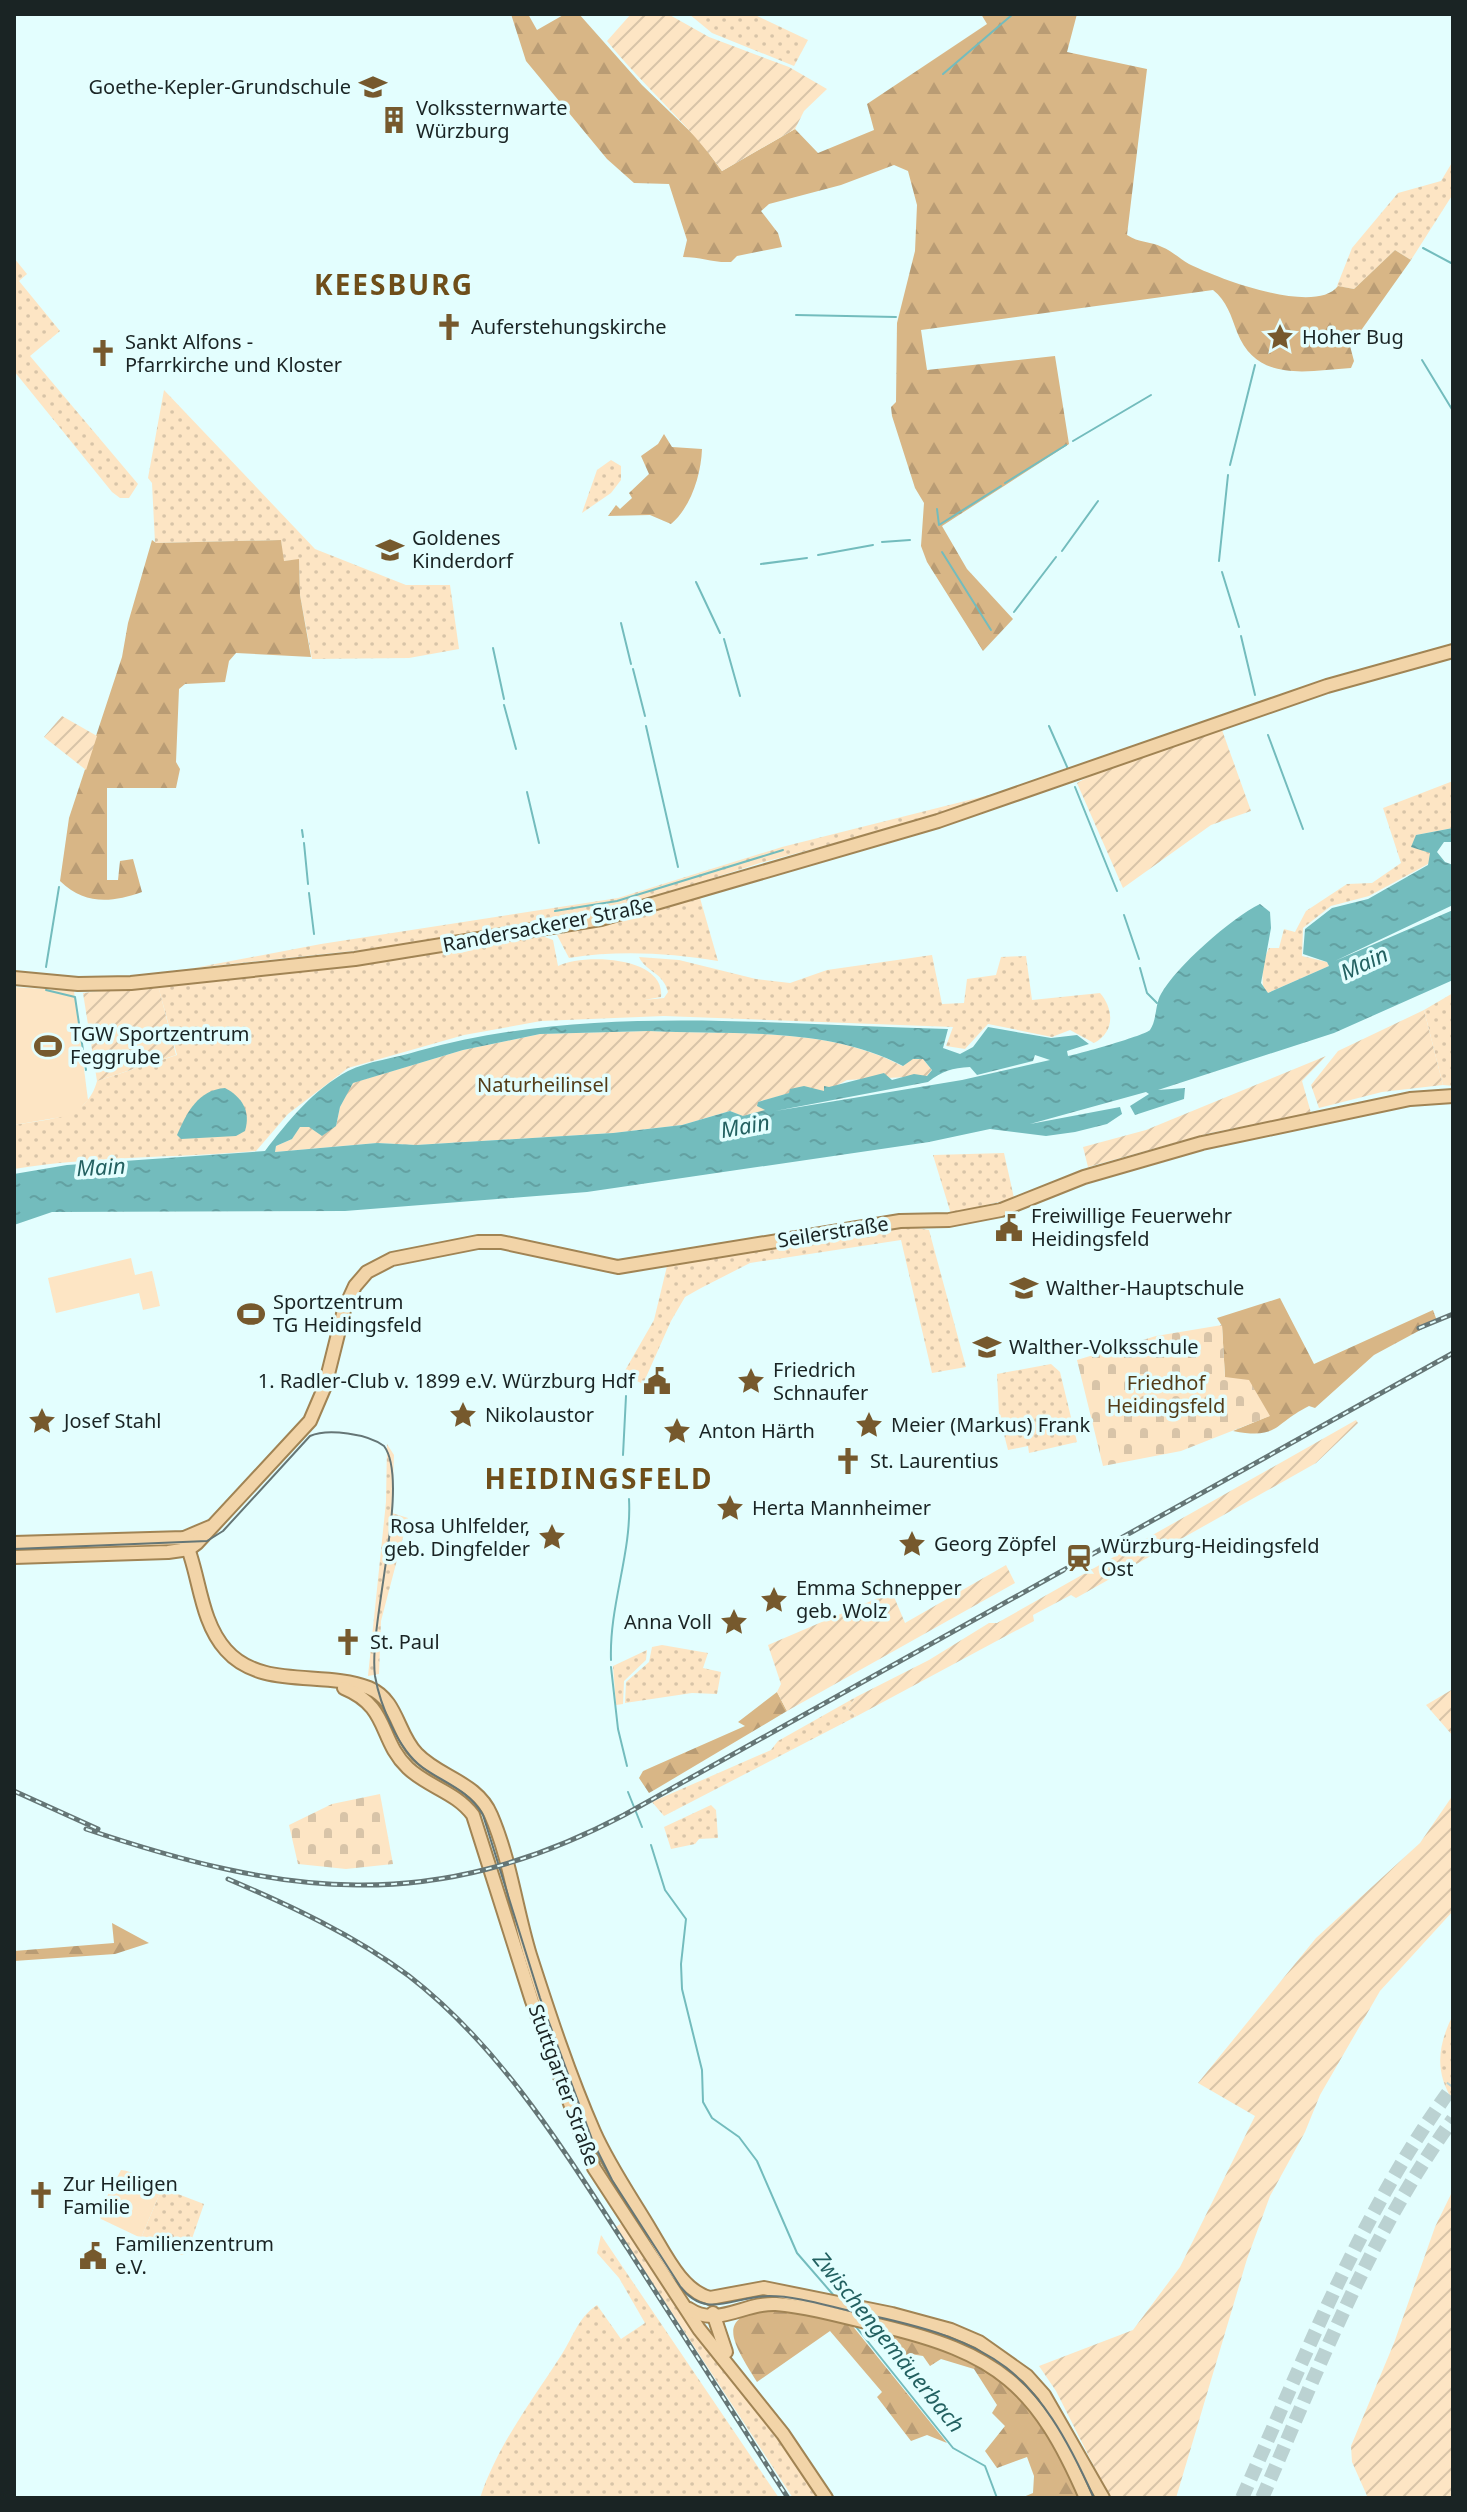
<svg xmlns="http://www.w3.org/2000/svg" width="1467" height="2512" viewBox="0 0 1467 2512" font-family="'Noto Sans',sans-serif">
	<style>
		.grass { fill: url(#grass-dots) }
		.forest { fill: url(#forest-firs) }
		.cemetery { fill: url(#cemetery-stones) }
		.garden { fill: url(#garden-furrows) }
		.pitch { fill: #fde5c4 }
		.water { fill: url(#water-ripples); fill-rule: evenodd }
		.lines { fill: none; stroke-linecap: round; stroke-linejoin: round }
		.stream { stroke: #73bcbd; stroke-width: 2 }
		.highway-tunnel { stroke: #bbd2d2; stroke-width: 14; stroke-dasharray: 14 7; stroke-linecap: butt }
		.major-casing { stroke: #a18454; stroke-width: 16 }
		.major { stroke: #f2d4a8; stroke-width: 12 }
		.tram { stroke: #657676; stroke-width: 2 }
		.rail-casing { stroke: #657676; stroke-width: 5 }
		.rail { stroke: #e3fefe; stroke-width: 2; stroke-dasharray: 6; stroke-linecap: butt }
		.labels { text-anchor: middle; stroke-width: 7; stroke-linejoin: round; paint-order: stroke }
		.poi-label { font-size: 20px; fill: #1a2424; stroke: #e3fefe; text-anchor: start }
		.street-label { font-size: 20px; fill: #1a2424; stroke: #e3fefe }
		.park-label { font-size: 20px; fill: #543c17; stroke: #e3fefe }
		.water-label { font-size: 22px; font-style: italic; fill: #236161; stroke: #e3fefe }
		.district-label { font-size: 28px; font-weight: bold; letter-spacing: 2px; fill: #6f4e1a; stroke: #e3fefe }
	</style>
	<defs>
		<pattern id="grass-dots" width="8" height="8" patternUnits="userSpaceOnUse" patternTransform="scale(2)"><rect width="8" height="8" fill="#fde5c4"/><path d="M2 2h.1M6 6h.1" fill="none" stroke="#d8c4a8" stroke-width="1.8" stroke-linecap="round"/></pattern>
		<pattern id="forest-firs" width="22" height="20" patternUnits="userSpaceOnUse" patternTransform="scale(2)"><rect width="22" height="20" fill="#d8b686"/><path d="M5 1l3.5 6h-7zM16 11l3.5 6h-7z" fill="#b99c74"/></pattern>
		<pattern id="cemetery-stones" width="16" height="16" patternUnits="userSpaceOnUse" patternTransform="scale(2)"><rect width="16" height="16" fill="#fde5c4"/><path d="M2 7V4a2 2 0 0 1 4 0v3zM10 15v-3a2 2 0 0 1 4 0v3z" fill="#d8c4a8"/></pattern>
		<pattern id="garden-furrows" width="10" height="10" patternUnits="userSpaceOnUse" patternTransform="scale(2)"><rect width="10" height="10" fill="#fde5c4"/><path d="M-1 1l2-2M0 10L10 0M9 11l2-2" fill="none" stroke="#d8c4a8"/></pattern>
		<pattern id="water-ripples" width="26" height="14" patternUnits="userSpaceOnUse" patternTransform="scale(2)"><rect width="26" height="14" fill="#73bcbd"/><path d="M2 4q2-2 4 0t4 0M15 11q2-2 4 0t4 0" fill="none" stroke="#63a1a2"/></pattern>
	</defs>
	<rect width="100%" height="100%" fill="#e3fefe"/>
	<g class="grass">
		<polygon points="689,14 753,14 808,40 794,66 712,33"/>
		<polygon points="1453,161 1453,194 1411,260 1395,250 1354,289 1337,286 1352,248 1398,193 1441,181"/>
		<polygon points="14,258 27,274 19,281 60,331 30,356 138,484 129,498 120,498 112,492 14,371"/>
		<polygon points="164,390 315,549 406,585 450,585 459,649 409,658 312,659 300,595 299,560 283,561 281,540 155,543 152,483 148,478"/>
		<polygon points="611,460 621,466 621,480 611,493 582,513 597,470"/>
		<polygon points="1453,781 1453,828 1416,835 1432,856 1428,864 1369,896 1331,906 1303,928 1302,956 1327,962 1329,966 1268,993 1263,990 1262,964 1269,948 1279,948 1284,929 1295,932 1306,911 1347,884 1372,883 1401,863 1383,808"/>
		<polygon points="1005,791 937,816 760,863 621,908 617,906 617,909 390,947 194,968 321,944 618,898 782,847"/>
		<path d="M700 898 718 961C668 953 620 950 569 958L557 935Z"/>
		<path d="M542 936 553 940 558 966C583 953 666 956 661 997L644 1000 664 998 668 992C663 972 646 972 639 957L679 960 756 979 790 983 827 970 932 955 942 1004 964 1003 967 979 996 975 1001 957 1026 956 1032 1000 1100 993C1114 1009 1115 1032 1094 1043L1070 1030 1052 1037 988 1024 965 1049 946 1046 953 1027 664 1016 541 1021 464 1035 348 1068 288 1114 256 1151C175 1158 94 1156 14 1169V1125C47 1119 87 1120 97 1081L177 1055 158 986 356 964Z"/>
		<polygon points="1453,993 1453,1086 1443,1085 1424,1010"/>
		<polygon points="1004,1153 1014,1198 951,1214 933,1155"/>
		<polygon points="899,1225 929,1230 966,1367 932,1373 901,1240 750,1263 701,1288 685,1297 671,1321 643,1384 623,1374 654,1320 668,1262"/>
		<polygon points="1051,1364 1060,1372 1077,1442 1029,1453 1028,1446 1008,1450 999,1415 997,1374"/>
		<polygon points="387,1444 394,1455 392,1513 408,1518 381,1621 379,1674 368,1676 386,1502"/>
		<polygon points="662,1645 708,1653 703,1668 721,1672 717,1694 692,1693 625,1703 626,1682 649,1662 652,1647"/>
		<polygon points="647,1650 646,1660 624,1681 623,1704 616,1705 613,1666"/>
		<polygon points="856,1697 847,1709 857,1716 664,1816 652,1802 661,1798 771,1750 778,1741"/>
		<polygon points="711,1805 716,1810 718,1838 699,1839 695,1844 671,1849 664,1827"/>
		<path d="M1453 2015V2101C1434 2071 1438 2045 1453 2015Z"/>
		<polygon points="162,2188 204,2204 187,2253 182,2255 141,2238"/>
		<polygon points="623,2222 819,2498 793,2498 616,2227"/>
		<path d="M601 2235 779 2498H480C498 2444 532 2401 562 2354 574 2335 578 2318 597 2305L621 2339 645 2323 619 2278 597 2253Z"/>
	</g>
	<g class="forest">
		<path d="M511 14H528L537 30 565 14H579L642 85 700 141 722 171 795 129 818 153 874 130 867 104 987 24 981 14H1077L1067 52 1147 69 1127 235C1139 243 1150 241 1162 247 1172 251 1180 259 1189 264 1217 278 1315 316 1338 286L1354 289 1395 250 1411 260 1350 346 1354 361 1351 368C1306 371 1257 383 1237 332 1231 316 1227 301 1213 290L921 330 927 370 1055 356 1069 444 942 526 967 569 1013 619 983 651 927 562 921 546 924 503 915 488 892 416 891 407 896 402 897 323 915 251 917 205 908 171 894 165 841 185 769 204 761 211 778 233 782 247 737 256 731 262C713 263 701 257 683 257L687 240 669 184 634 183 607 159 526 61Z"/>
		<path d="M664 434 672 447 702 449C701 475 691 507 671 524L650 515 608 516 616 505 620 509 632 498 629 493 649 474 641 456 658 444Z"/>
		<path d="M152 540 156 543 281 540 284 561 299 559 300 595 311 657 236 653 229 661 225 682 185 684 179 689 176 762 180 769 176 788H107V880H118L120 861 133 859 142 892C111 903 85 905 60 881L69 818 122 657 128 623Z"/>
		<path d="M1280 1298 1314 1364 1433 1310 1437 1321 1374 1355 1315 1408 1309 1406C1273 1424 1279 1440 1233 1431L1269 1416 1225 1378 1222 1326 1217 1318Z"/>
		<polygon points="777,1692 787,1711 656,1789 649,1793 639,1778 643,1771 745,1726 738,1722"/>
		<polygon points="112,1923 149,1943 115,1954 14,1961 14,1951 114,1943"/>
		<path d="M777 2308 851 2324 947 2443 927 2435 911 2441 877 2397 882 2392 830 2331 757 2382C732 2341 712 2314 777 2308Z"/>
		<polygon points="860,2326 951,2348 1014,2388 1045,2426 1082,2498 1021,2498 1033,2493 1034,2476 1027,2457 997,2468 985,2451 1005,2426 992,2413 997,2405 974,2369 941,2359 930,2366 923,2356 910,2354 893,2359"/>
	</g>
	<g class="cemetery">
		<polygon points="1222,1325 1225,1377 1249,1380 1270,1416 1181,1451 1103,1466 1077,1360 1156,1336"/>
		<polygon points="380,1794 393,1864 346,1869 298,1864 289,1825 332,1804"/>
	</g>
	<g class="garden">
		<path d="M631 14H668L709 37 789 67 827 89 804 111 795 129 722 171C689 124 644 87 607 41Z"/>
		<polygon points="62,716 97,736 86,770 44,737"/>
		<polygon points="1222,730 1251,811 1211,825 1123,888 1077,783 1107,767"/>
		<polygon points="158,985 176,1055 97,1081 83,993"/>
		<polygon points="1424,1010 1443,1085 1382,1092 1319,1108 1311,1085 1338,1051"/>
		<path d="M648 1031C730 1035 828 1026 902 1066L913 1058 923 1059 932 1070 927 1076 847 1080 824 1092 790 1093 758 1102 766 1110 755 1115 742 1116 730 1111 682 1125 613 1133 416 1145 377 1143 275 1152 276 1146 292 1139 299 1127 336 1126 340 1107 352 1083 463 1050 540 1034Z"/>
		<polygon points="1326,1056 1302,1081 1311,1113 1210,1133 1088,1167 1083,1147 1146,1130"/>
		<polygon points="1356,1420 1358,1423 1316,1463 1076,1598 1071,1595 1033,1615 1034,1621 857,1716 847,1709 856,1697 929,1660 989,1623 997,1623"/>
		<polygon points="1006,1565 1015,1583 787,1711 777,1692 781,1684 768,1645 892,1592 905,1623"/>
		<polygon points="1453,1689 1453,1736 1426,1705"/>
		<polygon points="1453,1795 1453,1911 1380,1991 1320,2095 1305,2132 1270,2196 1247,2259 1176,2498 1110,2498 1056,2391 1039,2366 1133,2330 1180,2267 1255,2116 1198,2083 1316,1938 1420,1843"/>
		<polygon points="1453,2190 1453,2498 1368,2498 1352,2462 1351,2446 1394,2343 1435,2227"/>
	</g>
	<g class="pitch">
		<polygon points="14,987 74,991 88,1100 73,1115 14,1125"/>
		<polygon points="131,1258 135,1275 152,1271 160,1306 143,1310 139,1293 56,1313 48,1278"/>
		<path d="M121 2170C134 2171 149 2183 162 2188L141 2238 101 2219 98 2214Z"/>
	</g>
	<g class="water">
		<path d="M1453 828V842H1444L1437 852 1445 862 1453 865V905L1335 961 1453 910V980L1334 1033 1158 1090 1185 1088 1184 1099 1135 1115 1130 1106 1149 1094 1146 1092 1030 1124 1120 1107 1122 1114 1107 1124 1075 1132 1046 1136 990 1129 929 1142 587 1192 345 1211 52 1212 14 1225V1174L67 1165 265 1151C288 1121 314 1089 348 1071 368 1061 396 1058 418 1051 590 1003 771 1025 948 1029L943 1048 960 1054 973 1047 988 1027 1051 1038 1077 1035 1089 1044 1067 1051 1068 1056C1079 1054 1146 1035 1150 1030 1157 1020 1155 1004 1161 994 1176 967 1231 918 1260 904L1270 912 1271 928 1261 983 1268 993 1329 966 1327 962 1303 954 1305 929 1332 908 1368 899 1428 865 1430 853 1411 847 1416 835ZM648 1031C730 1035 828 1026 903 1066L913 1059H923L932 1070 927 1076 914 1074 892 1080 884 1073 829 1087 824 1086V1091L804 1086 790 1089 789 1093 758 1102 757 1106 765 1110 743 1116 730 1111 682 1125 613 1133 416 1145 377 1143 275 1152 276 1146 292 1139 300 1127H309L322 1136 336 1126 340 1107 353 1083 463 1050 540 1034ZM1035 1055 1050 1060 962 1080 775 1111 928 1082C942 1071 952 1068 970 1067L977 1075 1033 1061Z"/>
		<path d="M225 1088C242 1097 251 1111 245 1131L236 1136 181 1139 177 1135C187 1112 198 1090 225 1088Z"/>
	</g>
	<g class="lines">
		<g class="stream">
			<polyline points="943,74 1013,14"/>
			<polyline points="1423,248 1453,264"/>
			<polyline points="796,315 896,317"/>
			<polyline points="1422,360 1453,411"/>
			<polyline points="1073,441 1151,395"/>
			<polyline points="1230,465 1255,365"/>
			<polyline points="1005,483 1066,445"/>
			<polyline points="937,509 939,525 1001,486"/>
			<polyline points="882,542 910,540"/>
			<polyline points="1062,551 1098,501"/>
			<polyline points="942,552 991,630"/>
			<polyline points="818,555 873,545"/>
			<polyline points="1219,561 1228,475"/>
			<polyline points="761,564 807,558"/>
			<polyline points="1222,572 1239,627"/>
			<polyline points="696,582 720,633"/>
			<polyline points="1014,612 1056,557"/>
			<polyline points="621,623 631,664"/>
			<polyline points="1241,636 1255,695"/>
			<polyline points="724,639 740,696"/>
			<polyline points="493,648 504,699"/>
			<polyline points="633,669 645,716"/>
			<polyline points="504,705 516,749"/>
			<polyline points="646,726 678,867"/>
			<polyline points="1049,726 1068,769"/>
			<polyline points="1268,735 1303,829"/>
			<polyline points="1075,787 1117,891"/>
			<polyline points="527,792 539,843"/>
			<polyline points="302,830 303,837"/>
			<polyline points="304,843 308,884"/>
			<polyline points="309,893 314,934"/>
			<polyline points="555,911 617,901 783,850"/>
			<polyline points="1124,915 1139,959"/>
			<polyline points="46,967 59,887"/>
			<polyline points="1140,968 1147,993 1157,1003"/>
			<polyline points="46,990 75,997 86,1070"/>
			<polyline points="623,1455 626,1396"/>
			<path d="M611 1660C609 1605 632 1553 629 1499"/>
			<polyline points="611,1667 618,1729 627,1766"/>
			<polyline points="628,1792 642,1827"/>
			<polyline points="651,1845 665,1890 686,1919 681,1964 682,1989 702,2070 703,2102 712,2118 739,2137 757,2161 797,2253 836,2298"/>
			<polyline points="853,2323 953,2448 985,2466 997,2498"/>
		</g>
		<g class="highway-tunnel">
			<path d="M1242 2498C1306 2356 1360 2212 1453 2086"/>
			<path d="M1262 2498C1319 2368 1369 2235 1453 2119"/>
		</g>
		<g class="major-casing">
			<g id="major">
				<polyline points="14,978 78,984 131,983 355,959 601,919 938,821 1327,686 1453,651"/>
				<path d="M184 1538C200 1573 199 1620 226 1650 261 1690 324 1670 369 1688 398 1700 397 1734 417 1754 440 1778 477 1782 491 1815 510 1859 516 1909 530 1955 549 2014 569 2075 594 2132 609 2166 632 2199 651 2231 665 2254 682 2291 710 2298"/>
				<polyline points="14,1543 184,1538 210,1527"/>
				<polyline points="14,1557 168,1552 189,1549 197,1543 310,1421 325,1386 344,1310 355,1286 367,1272 392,1259 478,1242 501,1242 618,1267 900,1221 949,1220 1001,1210 1084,1177 1202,1143 1410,1099 1453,1096"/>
				<path d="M344 1688C390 1707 378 1739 408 1768 428 1787 456 1792 473 1815L532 2001 594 2168 699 2329 783 2434 826 2498"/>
				<polyline points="710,2298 764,2288 892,2314 951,2330 979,2342 1027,2376 1044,2395 1103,2498"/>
				<path d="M689 2309C717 2328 745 2302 776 2304 810 2307 845 2317 878 2325 998 2353 1037 2385 1086 2498"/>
				<polyline points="713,2313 726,2352"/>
			</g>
		</g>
		<use href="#major" class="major"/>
		<path class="tram" d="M14 1549 207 1541 223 1531 310 1436C328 1428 368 1434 384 1446 411 1482 368 1624 375 1676 380 1705 398 1749 422 1767 444 1783 469 1790 483 1815L540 1998 593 2142 612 2180 680 2286C705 2321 734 2296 769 2296 799 2296 830 2307 859 2313 996 2341 1036 2369 1094 2498"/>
		<g class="rail-casing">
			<g id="rail">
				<polyline points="1419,1328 1453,1314"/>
				<polyline points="14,1791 98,1829"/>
				<path d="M86 1829C285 1896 431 1916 624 1815L1453 1353"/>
				<path d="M228 1879C291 1906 354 1935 409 1976 502 2048 565 2152 628 2249 681 2332 735 2415 788 2498"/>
			</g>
		</g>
		<use href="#rail" class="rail"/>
	</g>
	<defs>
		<g id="school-bare" transform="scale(2.16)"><path d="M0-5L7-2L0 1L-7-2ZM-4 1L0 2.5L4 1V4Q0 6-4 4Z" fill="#76592d" stroke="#e3fefe" stroke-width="2.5" paint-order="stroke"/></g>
		<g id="building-bare" transform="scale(2.16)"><path d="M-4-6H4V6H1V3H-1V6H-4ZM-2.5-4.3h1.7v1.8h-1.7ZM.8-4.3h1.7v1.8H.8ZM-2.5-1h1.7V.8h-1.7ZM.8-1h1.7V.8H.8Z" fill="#76592d" stroke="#e3fefe" stroke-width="2.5" paint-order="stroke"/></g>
		<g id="church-bare" transform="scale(2.16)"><path d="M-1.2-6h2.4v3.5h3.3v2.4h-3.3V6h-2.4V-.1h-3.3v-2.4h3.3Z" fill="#76592d" stroke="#e3fefe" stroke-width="2.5" paint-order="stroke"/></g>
		<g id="sight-bare" transform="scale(2.16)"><path d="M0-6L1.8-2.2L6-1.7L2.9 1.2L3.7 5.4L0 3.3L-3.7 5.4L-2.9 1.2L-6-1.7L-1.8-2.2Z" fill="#76592d" stroke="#e3fefe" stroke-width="2.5" paint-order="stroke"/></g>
		<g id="stadium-bare" transform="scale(2.16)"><path d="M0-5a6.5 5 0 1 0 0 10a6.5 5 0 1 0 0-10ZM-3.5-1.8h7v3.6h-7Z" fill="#76592d" stroke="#e3fefe" stroke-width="2.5" paint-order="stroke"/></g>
		<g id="civic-bare" transform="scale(2.16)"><path d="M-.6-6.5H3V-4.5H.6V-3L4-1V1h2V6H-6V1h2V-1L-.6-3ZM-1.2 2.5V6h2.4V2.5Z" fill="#76592d" stroke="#e3fefe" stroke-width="2.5" paint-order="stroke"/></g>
		<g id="station-bare" transform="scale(2.16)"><path d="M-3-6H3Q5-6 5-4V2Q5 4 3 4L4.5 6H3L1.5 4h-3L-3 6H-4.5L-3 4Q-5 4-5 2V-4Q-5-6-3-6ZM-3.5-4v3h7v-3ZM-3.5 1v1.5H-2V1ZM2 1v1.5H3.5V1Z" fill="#76592d" stroke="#e3fefe" stroke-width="2.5" paint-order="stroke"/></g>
	</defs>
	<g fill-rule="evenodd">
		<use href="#school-bare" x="373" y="87"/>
		<use href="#building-bare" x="394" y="120"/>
		<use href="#church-bare" x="449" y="327"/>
		<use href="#sight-bare" x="1280" y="337"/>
		<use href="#church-bare" x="103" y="353"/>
		<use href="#school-bare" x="390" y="550"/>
		<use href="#stadium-bare" x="48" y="1046"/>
		<use href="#civic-bare" x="1009" y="1228"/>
		<use href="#school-bare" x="1024" y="1288"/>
		<use href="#stadium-bare" x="251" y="1314"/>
		<use href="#school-bare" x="987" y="1347"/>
		<use href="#civic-bare" x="657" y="1381"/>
		<use href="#sight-bare" x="751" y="1381"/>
		<use href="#sight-bare" x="463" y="1415"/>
		<use href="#sight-bare" x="42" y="1421"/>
		<use href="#sight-bare" x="869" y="1425"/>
		<use href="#sight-bare" x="677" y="1431"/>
		<use href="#church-bare" x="848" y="1461"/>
		<use href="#sight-bare" x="730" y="1508"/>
		<use href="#sight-bare" x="552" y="1537"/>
		<use href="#sight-bare" x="912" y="1544"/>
		<use href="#station-bare" x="1079" y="1558"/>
		<use href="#sight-bare" x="774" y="1600"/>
		<use href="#sight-bare" x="734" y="1622"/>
		<use href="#church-bare" x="348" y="1642"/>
		<use href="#church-bare" x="41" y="2195"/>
		<use href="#civic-bare" x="93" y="2256"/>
	</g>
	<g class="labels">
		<g class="poi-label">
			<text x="351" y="94" text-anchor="end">Goethe-Kepler-Grundschule</text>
			<text x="416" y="115">Volkssternwarte<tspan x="416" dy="23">Würzburg</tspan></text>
			<text x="471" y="334">Auferstehungskirche</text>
			<text x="1302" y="344">Hoher Bug</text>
			<text x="125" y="349">Sankt Alfons -<tspan x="125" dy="23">Pfarrkirche und Kloster</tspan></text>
			<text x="412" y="545">Goldenes<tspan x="412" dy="23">Kinderdorf</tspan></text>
			<text x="70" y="1041">TGW Sportzentrum<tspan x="70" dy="23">Feggrube</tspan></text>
			<text x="1031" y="1223">Freiwillige Feuerwehr<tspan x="1031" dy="23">Heidingsfeld</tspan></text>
			<text x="1046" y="1295">Walther-Hauptschule</text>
			<text x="273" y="1309">Sportzentrum<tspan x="273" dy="23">TG Heidingsfeld</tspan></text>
			<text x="1009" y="1354">Walther-Volksschule</text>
			<text x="773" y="1377">Friedrich<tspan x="773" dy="23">Schnaufer</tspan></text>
			<text x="635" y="1388" text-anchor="end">1. Radler-Club v. 1899 e.V. Würzburg Hdf</text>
			<text x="485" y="1422">Nikolaustor</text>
			<text x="64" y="1428">Josef Stahl</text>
			<text x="891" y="1432">Meier (Markus) Frank</text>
			<text x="699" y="1438">Anton Härth</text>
			<text x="870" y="1468">St. Laurentius</text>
			<text x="752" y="1515">Herta Mannheimer</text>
			<text x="530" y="1533" text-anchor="end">Rosa Uhlfelder,<tspan x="530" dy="23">geb. Dingfelder</tspan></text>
			<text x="934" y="1551">Georg Zöpfel</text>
			<text x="1101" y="1553">Würzburg-Heidingsfeld<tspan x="1101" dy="23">Ost</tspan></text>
			<text x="796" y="1595">Emma Schnepper<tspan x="796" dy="23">geb. Wolz</tspan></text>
			<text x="712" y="1629" text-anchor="end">Anna Voll</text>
			<text x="370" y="1649">St. Paul</text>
			<text x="63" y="2191">Zur Heiligen<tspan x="63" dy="23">Familie</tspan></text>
			<text x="115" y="2251">Familienzentrum<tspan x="115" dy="23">e.V.</tspan></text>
		</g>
		<g class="street-label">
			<text transform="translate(548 925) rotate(-11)" y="7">Randersackerer Straße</text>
			<text transform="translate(833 1232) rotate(-9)" y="7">Seilerstraße</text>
			<text transform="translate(564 2085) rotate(70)" y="7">Stuttgarter Straße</text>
		</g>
		<g class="park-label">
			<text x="543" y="1092">Naturheilinsel</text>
			<text x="1166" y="1390">Friedhof<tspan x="1166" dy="23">Heidingsfeld</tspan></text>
		</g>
		<g class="water-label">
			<text transform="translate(1364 963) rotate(-25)" y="8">Main</text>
			<text transform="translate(745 1126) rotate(-10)" y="8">Main</text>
			<text transform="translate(101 1167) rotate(-3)" y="8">Main</text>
			<text transform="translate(889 2342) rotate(51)" y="8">Zwischengemäuerbach</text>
		</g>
		<g class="district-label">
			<text x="394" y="295">KEESBURG</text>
			<text x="599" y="1489">HEIDINGSFELD</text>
		</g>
	</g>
	<rect width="1467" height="2512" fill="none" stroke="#1a2424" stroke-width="32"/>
</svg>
